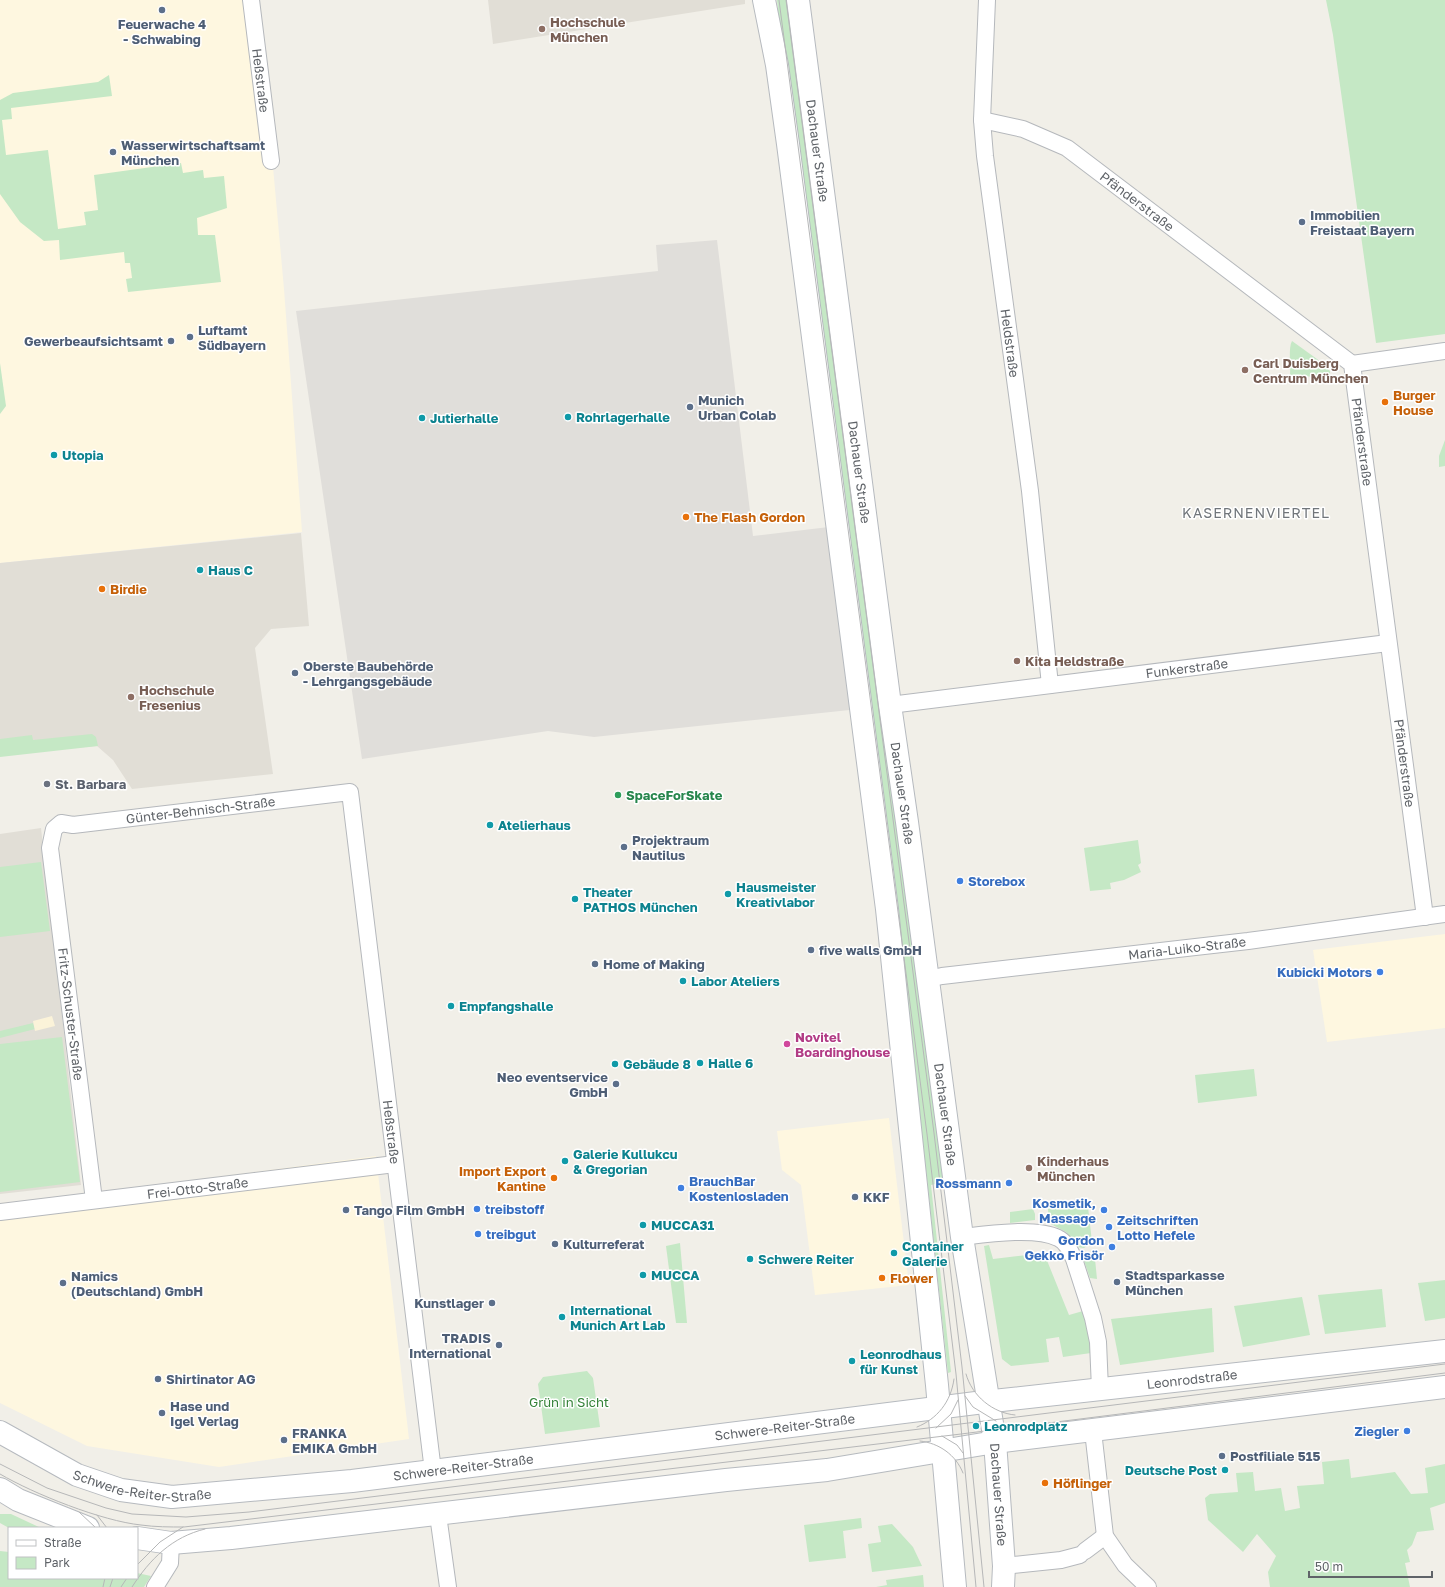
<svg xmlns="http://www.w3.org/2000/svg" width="1445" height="1587" viewBox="0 0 1445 1587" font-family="'Golos Text',sans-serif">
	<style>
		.commercial { fill: #fef7e0 }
		.industrial { fill: #e0deda }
		.education { fill: #e1ded6 }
		.green { fill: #c5e8c5 }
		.sand { fill: #fbf3d9 }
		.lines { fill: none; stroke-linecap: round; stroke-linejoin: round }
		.minor-casing { stroke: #b5b8bc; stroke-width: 18 }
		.secondary-casing { stroke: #b6babf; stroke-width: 24 }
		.minor { stroke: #fff; stroke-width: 16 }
		.secondary { stroke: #fff; stroke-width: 22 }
		.tram { stroke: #b6b7b8; stroke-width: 1 }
		.service-dot { fill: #5c6f8a; stroke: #fff; stroke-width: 1.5 }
		.education-dot { fill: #8d6e63; stroke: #fff; stroke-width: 1.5 }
		.food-dot { fill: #e8710a; stroke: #fff; stroke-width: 1.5 }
		.culture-dot { fill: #0f9aa8; stroke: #fff; stroke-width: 1.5 }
		.worship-dot { fill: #6b7280; stroke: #fff; stroke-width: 1.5 }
		.leisure-dot { fill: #2e9e5b; stroke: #fff; stroke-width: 1.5 }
		.shop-dot { fill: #3f7fe0; stroke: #fff; stroke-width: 1.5 }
		.hotel-dot { fill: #d1479c; stroke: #fff; stroke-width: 1.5 }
		.labels { text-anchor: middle; stroke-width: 3; stroke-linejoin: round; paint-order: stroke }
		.education-label { font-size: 13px; font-weight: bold; fill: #785e54; stroke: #fff; text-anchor: start }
		.service-label { font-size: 13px; font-weight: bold; fill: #4e5e75; stroke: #fff; text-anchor: start }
		.street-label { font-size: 13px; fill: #5f6368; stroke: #fff }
		.food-label { font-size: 13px; font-weight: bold; fill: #c56008; stroke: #fff; text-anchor: start }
		.culture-label { font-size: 13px; font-weight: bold; fill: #0d838f; stroke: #fff; text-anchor: start }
		.worship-label { font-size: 13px; font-weight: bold; fill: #5b616d; stroke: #fff; text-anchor: start }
		.leisure-label { font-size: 13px; font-weight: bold; fill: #27864d; stroke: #fff; text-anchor: start }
		.shop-label { font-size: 13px; font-weight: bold; fill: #366cbe; stroke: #fff; text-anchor: start }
		.hotel-label { font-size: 13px; font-weight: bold; fill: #b23c85; stroke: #fff; text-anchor: start }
		.park-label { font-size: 13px; fill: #348238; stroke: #fff }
		.neighbourhood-label { font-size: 14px; letter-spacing: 1px; fill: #70757a; stroke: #fff }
	</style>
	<rect width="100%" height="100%" fill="#f1efe8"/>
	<g class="commercial">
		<polygon points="0,0 258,0 284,289 302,532 0,563"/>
		<polygon points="1445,934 1445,1028 1327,1042 1313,950"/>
		<polygon points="889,1118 909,1285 815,1295 801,1185 782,1170 777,1131"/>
		<polygon points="376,1156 409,1439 219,1467 87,1446 0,1403 0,1203 56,1198"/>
	</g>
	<polygon class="industrial" points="717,240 753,536 854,524 878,707 594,737 548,731 362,759 296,311 658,271 656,245"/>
	<g class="education">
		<polygon points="488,0 745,0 745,4 493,44"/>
		<polygon points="301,533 309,626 271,629 255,648 273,774 132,789 113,760 97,746 0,754 0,563"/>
		<polygon points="41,828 81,1185 0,1194 0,834"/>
	</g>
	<g class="green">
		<polygon points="777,0 791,0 945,1182 931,1185 951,1372 948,1373 911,1032 775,10 778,9"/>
		<polygon points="1326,0 1445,0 1445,334 1376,343 1333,35"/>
		<polygon points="109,75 112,96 11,108 12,119 2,120 6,155 48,150 58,229 86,225 84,212 98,210 94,175 181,163 183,173 203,170 204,178 224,176 227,208 197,218 198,235 215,235 221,282 128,292 126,279 132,278 130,263 125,263 124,252 60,260 59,240 44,241 20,222 0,194 0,100 13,93 98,82"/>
		<path d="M1292 341 1317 359 1330 371V378L1290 375C1291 366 1288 348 1292 341Z"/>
		<polygon points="0,363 6,406 0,414"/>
		<polygon points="1445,440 1445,466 1439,467 1439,456"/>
		<polygon points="92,734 96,737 98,746 0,757 0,739 32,735 33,740"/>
		<polygon points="1138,840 1141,863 1138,865 1141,872 1124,880 1110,883 1111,889 1090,891 1084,848"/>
		<polygon points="41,862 50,931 0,937 0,867"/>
		<polygon points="33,1023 35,1029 0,1038 0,1031"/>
		<polygon points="62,1037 80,1182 0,1192 0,1044"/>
		<polygon points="1254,1069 1257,1096 1198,1103 1195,1075"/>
		<polygon points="1080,1202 1088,1207 1092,1242 1084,1248 1077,1247 1066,1232 1049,1223 1048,1209 1054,1206"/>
		<polygon points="1033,1209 1035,1214 1035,1220 1010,1223 1010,1212"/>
		<polygon points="680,1243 687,1323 676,1323 666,1246"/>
		<polygon points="989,1245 993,1259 1036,1254 1046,1258 1069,1315 1083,1311 1090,1324 1091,1353 1063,1357 1059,1337 1046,1339 1049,1362 1011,1366 1002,1359 984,1246"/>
		<polygon points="1089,1256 1095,1259 1097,1279 1090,1278 1083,1258"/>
		<polygon points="1445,1280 1445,1318 1425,1321 1418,1283"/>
		<polygon points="1382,1289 1386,1327 1325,1334 1318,1295"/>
		<polygon points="1302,1297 1310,1335 1243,1347 1234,1306"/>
		<polygon points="1212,1308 1214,1352 1120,1365 1111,1319"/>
		<polygon points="587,1371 593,1378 600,1427 545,1434 538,1384 543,1377"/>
		<polygon points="1349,1459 1351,1478 1395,1472 1411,1494 1428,1493 1425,1468 1445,1464 1445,1503 1430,1508 1434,1530 1417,1532 1412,1545 1407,1550 1410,1562 1405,1563 1410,1587 1270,1587 1268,1572 1276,1556 1257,1534 1243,1552 1208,1520 1205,1498 1210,1494 1238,1492 1236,1473 1253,1472 1255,1491 1281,1488 1285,1511 1300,1508 1297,1486 1324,1484 1322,1462"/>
		<polygon points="0,1514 11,1514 41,1528 9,1528 0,1523"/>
		<polygon points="861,1518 862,1528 843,1531 846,1558 809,1562 804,1525"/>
		<polygon points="892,1524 913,1547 922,1566 872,1572 868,1544 881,1542 878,1526"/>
		<polygon points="0,1551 9,1552 9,1578 137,1578 137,1573 151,1576 144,1587 0,1587"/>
		<polygon points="923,1575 924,1587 876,1587 887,1585 886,1580"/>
	</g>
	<polygon class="sand" points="52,1016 55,1026 35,1031 33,1021"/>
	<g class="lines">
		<g class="minor-casing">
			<g id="minor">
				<path id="s1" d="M251 0 271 161"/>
				<path id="s2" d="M987 0 982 120 985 156 1030 491 1050 685"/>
				<path id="s3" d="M982 120 1023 129 1067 148 1352 364 1425 917"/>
				<polyline points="1352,364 1445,351"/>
				<path id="s4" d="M890 705 1388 643"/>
				<path id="s5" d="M928 979 942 976 1248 941 1445 914"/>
				<path id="s6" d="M94 1200 50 848 54 829 61 823 73 825 350 792 433 1471"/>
				<path id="s7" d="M0 1212 395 1164"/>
				<path d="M962 1237C987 1234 1036 1227 1058 1238 1065 1241 1071 1252 1074 1259L1093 1318 1098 1342 1100 1389"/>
				<polyline points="1093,1431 1105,1536 1125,1565 1148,1587"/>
				<polyline points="438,1515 448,1587"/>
				<polyline points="1085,1551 1105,1536"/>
				<polyline points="1004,1566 1061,1560 1080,1555"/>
				<polyline points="155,1587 170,1563 171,1543"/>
			</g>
		</g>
		<g class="secondary-casing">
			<g id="secondary">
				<polyline points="764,0 777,65 788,144 887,909 937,1385 955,1587"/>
				<path id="s8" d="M798 0 890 705 907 822 962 1237 995 1442 1004 1566 1003 1587"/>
				<path id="s9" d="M0 1432 77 1475 121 1490 172 1497 352 1481 984 1402 1445 1351"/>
				<polyline points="0,1489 18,1500 88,1528"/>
				<polyline points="137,1538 171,1543 231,1538 726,1480 827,1470 995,1442 1445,1387"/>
			</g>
		</g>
		<use href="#minor" class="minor"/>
		<use href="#secondary" class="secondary"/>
		<g class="tram">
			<polyline points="779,0 927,1134 956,1374 976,1587"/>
			<polyline points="786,0 934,1133 962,1367 984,1587"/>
			<path d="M966 1374C972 1396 993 1413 1015 1415"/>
			<polyline points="965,1396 973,1407 996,1421"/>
			<path d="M917 1427C937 1419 951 1402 954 1379"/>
			<polyline points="936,1428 951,1414 958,1400"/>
			<polyline points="942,1436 957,1445 963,1453"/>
			<path d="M920 1441C939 1443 956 1455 963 1473"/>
			<polyline points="0,1464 47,1488 106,1508 132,1514 186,1517 249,1512 435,1489 1445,1364"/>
			<path d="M0 1474C34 1494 102 1521 141 1525 155 1527 170 1527 184 1527L961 1434 1445 1373"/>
			<polyline points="79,1512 96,1528"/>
			<polyline points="97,1515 107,1528"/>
			<polyline points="137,1565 160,1542 183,1527"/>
			<polyline points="103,1587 105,1578"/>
			<polyline points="110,1587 113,1578"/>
			<polyline points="121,1587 127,1578"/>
			<path d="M132 1587C150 1559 172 1537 205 1529"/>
		</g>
	</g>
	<g class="service-dot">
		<circle cx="162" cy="10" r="4"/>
		<circle cx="113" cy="152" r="4"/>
		<circle cx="1302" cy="222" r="4"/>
		<circle cx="190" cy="337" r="4"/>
		<circle cx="171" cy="341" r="4"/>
		<circle cx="690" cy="407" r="4"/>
		<circle cx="295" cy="673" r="4"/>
		<circle cx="624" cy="847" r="4"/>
		<circle cx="811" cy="950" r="4"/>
		<circle cx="595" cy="964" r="4"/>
		<circle cx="616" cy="1084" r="4"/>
		<circle cx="855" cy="1197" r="4"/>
		<circle cx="346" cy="1210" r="4"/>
		<circle cx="555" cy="1244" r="4"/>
		<circle cx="1117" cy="1282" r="4"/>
		<circle cx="63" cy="1283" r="4"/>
		<circle cx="492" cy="1303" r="4"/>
		<circle cx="499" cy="1345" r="4"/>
		<circle cx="158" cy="1379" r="4"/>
		<circle cx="162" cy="1413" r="4"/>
		<circle cx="284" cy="1440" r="4"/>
		<circle cx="1222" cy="1456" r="4"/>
	</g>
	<g class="education-dot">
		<circle cx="542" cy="29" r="4"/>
		<circle cx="1245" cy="370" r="4"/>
		<circle cx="1017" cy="661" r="4"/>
		<circle cx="131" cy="697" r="4"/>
		<circle cx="1029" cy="1168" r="4"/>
	</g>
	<g class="food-dot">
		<circle cx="1385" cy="402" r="4"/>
		<circle cx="686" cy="517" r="4"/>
		<circle cx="102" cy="589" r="4"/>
		<circle cx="554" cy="1178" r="4"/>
		<circle cx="882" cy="1278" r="4"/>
		<circle cx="1045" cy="1483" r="4"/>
	</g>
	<g class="culture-dot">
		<circle cx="568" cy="417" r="4"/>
		<circle cx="422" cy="418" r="4"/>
		<circle cx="54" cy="455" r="4"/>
		<circle cx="200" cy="570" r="4"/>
		<circle cx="490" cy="825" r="4"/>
		<circle cx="728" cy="894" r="4"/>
		<circle cx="575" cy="899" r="4"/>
		<circle cx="683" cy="981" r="4"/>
		<circle cx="451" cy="1006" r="4"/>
		<circle cx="700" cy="1063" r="4"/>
		<circle cx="615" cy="1064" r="4"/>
		<circle cx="565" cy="1161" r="4"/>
		<circle cx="643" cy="1225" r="4"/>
		<circle cx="894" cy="1253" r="4"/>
		<circle cx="750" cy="1259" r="4"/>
		<circle cx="643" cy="1275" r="4"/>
		<circle cx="562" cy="1317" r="4"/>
		<circle cx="852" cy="1361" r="4"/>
		<circle cx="976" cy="1426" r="4"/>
		<circle cx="1225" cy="1470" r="4"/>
	</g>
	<circle class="worship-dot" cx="47" cy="784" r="4"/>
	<circle class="leisure-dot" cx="618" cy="795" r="4"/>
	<g class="shop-dot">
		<circle cx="960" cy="881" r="4"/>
		<circle cx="1380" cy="972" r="4"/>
		<circle cx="1009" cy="1183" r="4"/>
		<circle cx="681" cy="1188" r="4"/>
		<circle cx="477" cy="1209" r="4"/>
		<circle cx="1104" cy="1210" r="4"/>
		<circle cx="1109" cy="1227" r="4"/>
		<circle cx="478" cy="1234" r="4"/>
		<circle cx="1112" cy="1247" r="4"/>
		<circle cx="1407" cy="1431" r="4"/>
	</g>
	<circle class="hotel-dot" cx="787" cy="1044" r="4"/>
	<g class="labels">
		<g class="education-label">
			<text x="550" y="27">Hochschule<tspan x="550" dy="15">München</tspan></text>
			<text x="1253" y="368">Carl Duisberg<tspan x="1253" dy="15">Centrum München</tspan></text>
			<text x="1025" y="666">Kita Heldstraße</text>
			<text x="139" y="695">Hochschule<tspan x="139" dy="15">Fresenius</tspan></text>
			<text x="1037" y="1166">Kinderhaus<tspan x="1037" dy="15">München</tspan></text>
		</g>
		<g class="service-label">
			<text x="162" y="29" text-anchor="middle">Feuerwache 4<tspan x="162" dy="15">- Schwabing</tspan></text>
			<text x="121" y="150">Wasserwirtschaftsamt<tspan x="121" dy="15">München</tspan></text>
			<text x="1310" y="220">Immobilien<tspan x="1310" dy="15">Freistaat Bayern</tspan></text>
			<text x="198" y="335">Luftamt<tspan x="198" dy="15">Südbayern</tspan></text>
			<text x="163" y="346" text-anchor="end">Gewerbeaufsichtsamt</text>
			<text x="698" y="405">Munich<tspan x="698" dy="15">Urban Colab</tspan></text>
			<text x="303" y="671">Oberste Baubehörde<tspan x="303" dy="15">- Lehrgangsgebäude</tspan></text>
			<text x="632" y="845">Projektraum<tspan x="632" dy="15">Nautilus</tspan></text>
			<text x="819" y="955">five walls GmbH</text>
			<text x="603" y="969">Home of Making</text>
			<text x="608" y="1082" text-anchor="end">Neo eventservice<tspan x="608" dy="15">GmbH</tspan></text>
			<text x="863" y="1202">KKF</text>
			<text x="354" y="1215">Tango Film GmbH</text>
			<text x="563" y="1249">Kulturreferat</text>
			<text x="1125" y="1280">Stadtsparkasse<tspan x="1125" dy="15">München</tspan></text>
			<text x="71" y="1281">Namics<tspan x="71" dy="15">(Deutschland) GmbH</tspan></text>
			<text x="484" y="1308" text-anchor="end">Kunstlager</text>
			<text x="491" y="1343" text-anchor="end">TRADIS<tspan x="491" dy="15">International</tspan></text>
			<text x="166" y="1384">Shirtinator AG</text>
			<text x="170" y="1411">Hase und<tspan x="170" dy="15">Igel Verlag</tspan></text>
			<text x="292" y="1438">FRANKA<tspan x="292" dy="15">EMIKA GmbH</tspan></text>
			<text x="1230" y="1461">Postfiliale 515</text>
		</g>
		<g class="street-label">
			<text dy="5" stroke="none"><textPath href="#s1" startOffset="81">Heßstraße</textPath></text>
			<text dy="5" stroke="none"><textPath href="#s8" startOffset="152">Dachauer Straße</textPath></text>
			<text dy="5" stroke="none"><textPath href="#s3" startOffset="178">Pfänderstraße</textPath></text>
			<text dy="5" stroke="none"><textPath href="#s2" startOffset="345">Heldstraße</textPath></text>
			<text dy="5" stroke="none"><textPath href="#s3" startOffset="526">Pfänderstraße</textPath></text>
			<text dy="5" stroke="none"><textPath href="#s8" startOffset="476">Dachauer Straße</textPath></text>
			<text dy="5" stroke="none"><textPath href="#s4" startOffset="299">Funkerstraße</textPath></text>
			<text dy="5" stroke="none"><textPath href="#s3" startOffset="850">Pfänderstraße</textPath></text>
			<text dy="5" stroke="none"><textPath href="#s8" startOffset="800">Dachauer Straße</textPath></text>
			<text dy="5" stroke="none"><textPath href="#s6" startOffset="524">Günter-Behnisch-Straße</textPath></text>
			<text dy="5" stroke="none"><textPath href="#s5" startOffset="261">Maria-Luiko-Straße</textPath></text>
			<text transform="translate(71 1014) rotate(83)" y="5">Fritz-Schuster-Straße</text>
			<text dy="5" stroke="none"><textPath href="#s8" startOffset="1124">Dachauer Straße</textPath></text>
			<text dy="5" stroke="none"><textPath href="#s6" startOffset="1017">Heßstraße</textPath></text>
			<text dy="5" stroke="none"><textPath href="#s7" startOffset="199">Frei-Otto-Straße</textPath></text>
			<text dy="5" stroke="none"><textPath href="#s9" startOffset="1213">Leonrodstraße</textPath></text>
			<text dy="5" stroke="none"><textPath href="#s9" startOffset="803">Schwere-Reiter-Straße</textPath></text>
			<text dy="5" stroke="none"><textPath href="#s9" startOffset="479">Schwere-Reiter-Straße</textPath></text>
			<text dy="5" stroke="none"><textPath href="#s9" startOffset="155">Schwere-Reiter-Straße</textPath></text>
			<text dy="5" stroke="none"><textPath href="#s8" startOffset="1508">Dachauer Straße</textPath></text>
		</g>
		<g class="food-label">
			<text x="1393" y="400">Burger<tspan x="1393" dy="15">House</tspan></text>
			<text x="694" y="522">The Flash Gordon</text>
			<text x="110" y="594">Birdie</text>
			<text x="546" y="1176" text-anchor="end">Import Export<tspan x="546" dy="15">Kantine</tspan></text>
			<text x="890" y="1283">Flower</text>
			<text x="1053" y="1488">Höflinger</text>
		</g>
		<g class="culture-label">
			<text x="576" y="422">Rohrlagerhalle</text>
			<text x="430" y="423">Jutierhalle</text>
			<text x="62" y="460">Utopia</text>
			<text x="208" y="575">Haus C</text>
			<text x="498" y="830">Atelierhaus</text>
			<text x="736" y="892">Hausmeister<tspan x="736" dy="15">Kreativlabor</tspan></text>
			<text x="583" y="897">Theater<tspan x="583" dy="15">PATHOS München</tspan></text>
			<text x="691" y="986">Labor Ateliers</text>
			<text x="459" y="1011">Empfangshalle</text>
			<text x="708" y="1068">Halle 6</text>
			<text x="623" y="1069">Gebäude 8</text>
			<text x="573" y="1159">Galerie Kullukcu<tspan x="573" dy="15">&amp; Gregorian</tspan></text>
			<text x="651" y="1230">MUCCA31</text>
			<text x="902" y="1251">Container<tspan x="902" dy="15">Galerie</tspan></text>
			<text x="758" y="1264">Schwere Reiter</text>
			<text x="651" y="1280">MUCCA</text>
			<text x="570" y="1315">International<tspan x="570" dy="15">Munich Art Lab</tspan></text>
			<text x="860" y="1359">Leonrodhaus<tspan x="860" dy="15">für Kunst</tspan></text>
			<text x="984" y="1431">Leonrodplatz</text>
			<text x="1217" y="1475" text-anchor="end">Deutsche Post</text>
		</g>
		<g class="worship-label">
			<text x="55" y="789">St. Barbara</text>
		</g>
		<g class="leisure-label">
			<text x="626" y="800">SpaceForSkate</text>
		</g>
		<g class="shop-label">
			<text x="968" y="886">Storebox</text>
			<text x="1372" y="977" text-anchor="end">Kubicki Motors</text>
			<text x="689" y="1186">BrauchBar<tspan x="689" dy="15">Kostenlosladen</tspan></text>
			<text x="1001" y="1188" text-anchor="end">Rossmann</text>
			<text x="1096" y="1208" text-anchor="end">Kosmetik,<tspan x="1096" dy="15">Massage</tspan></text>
			<text x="485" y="1214">treibstoff</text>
			<text x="1117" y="1225">Zeitschriften<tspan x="1117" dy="15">Lotto Hefele</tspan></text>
			<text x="486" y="1239">treibgut</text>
			<text x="1104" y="1245" text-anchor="end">Gordon<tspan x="1104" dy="15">Gekko Frisör</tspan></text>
			<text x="1399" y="1436" text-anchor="end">Ziegler</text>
		</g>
		<g class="hotel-label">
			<text x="795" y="1042">Novitel<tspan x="795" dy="15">Boardinghouse</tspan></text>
		</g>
		<g class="park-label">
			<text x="569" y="1407">Grün in Sicht</text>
		</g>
		<g class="neighbourhood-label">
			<text x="1256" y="518">KASERNENVIERTEL</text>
		</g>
	</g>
	<rect x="8" y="1527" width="130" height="52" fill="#ffffff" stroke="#bfc1c3"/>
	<rect x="16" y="1540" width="20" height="6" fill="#ffffff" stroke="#bfc1c3"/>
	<text x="44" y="1547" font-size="12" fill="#5f6368">Straße</text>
	<rect x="16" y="1557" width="20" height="12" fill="#c5e8c5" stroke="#bfc1c3"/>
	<text x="44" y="1567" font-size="12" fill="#5f6368">Park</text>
	<path d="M1309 1571v6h123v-6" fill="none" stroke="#5f6368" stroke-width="2"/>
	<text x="1315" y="1571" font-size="12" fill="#5f6368" stroke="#ffffff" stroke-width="3" paint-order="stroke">50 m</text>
</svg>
